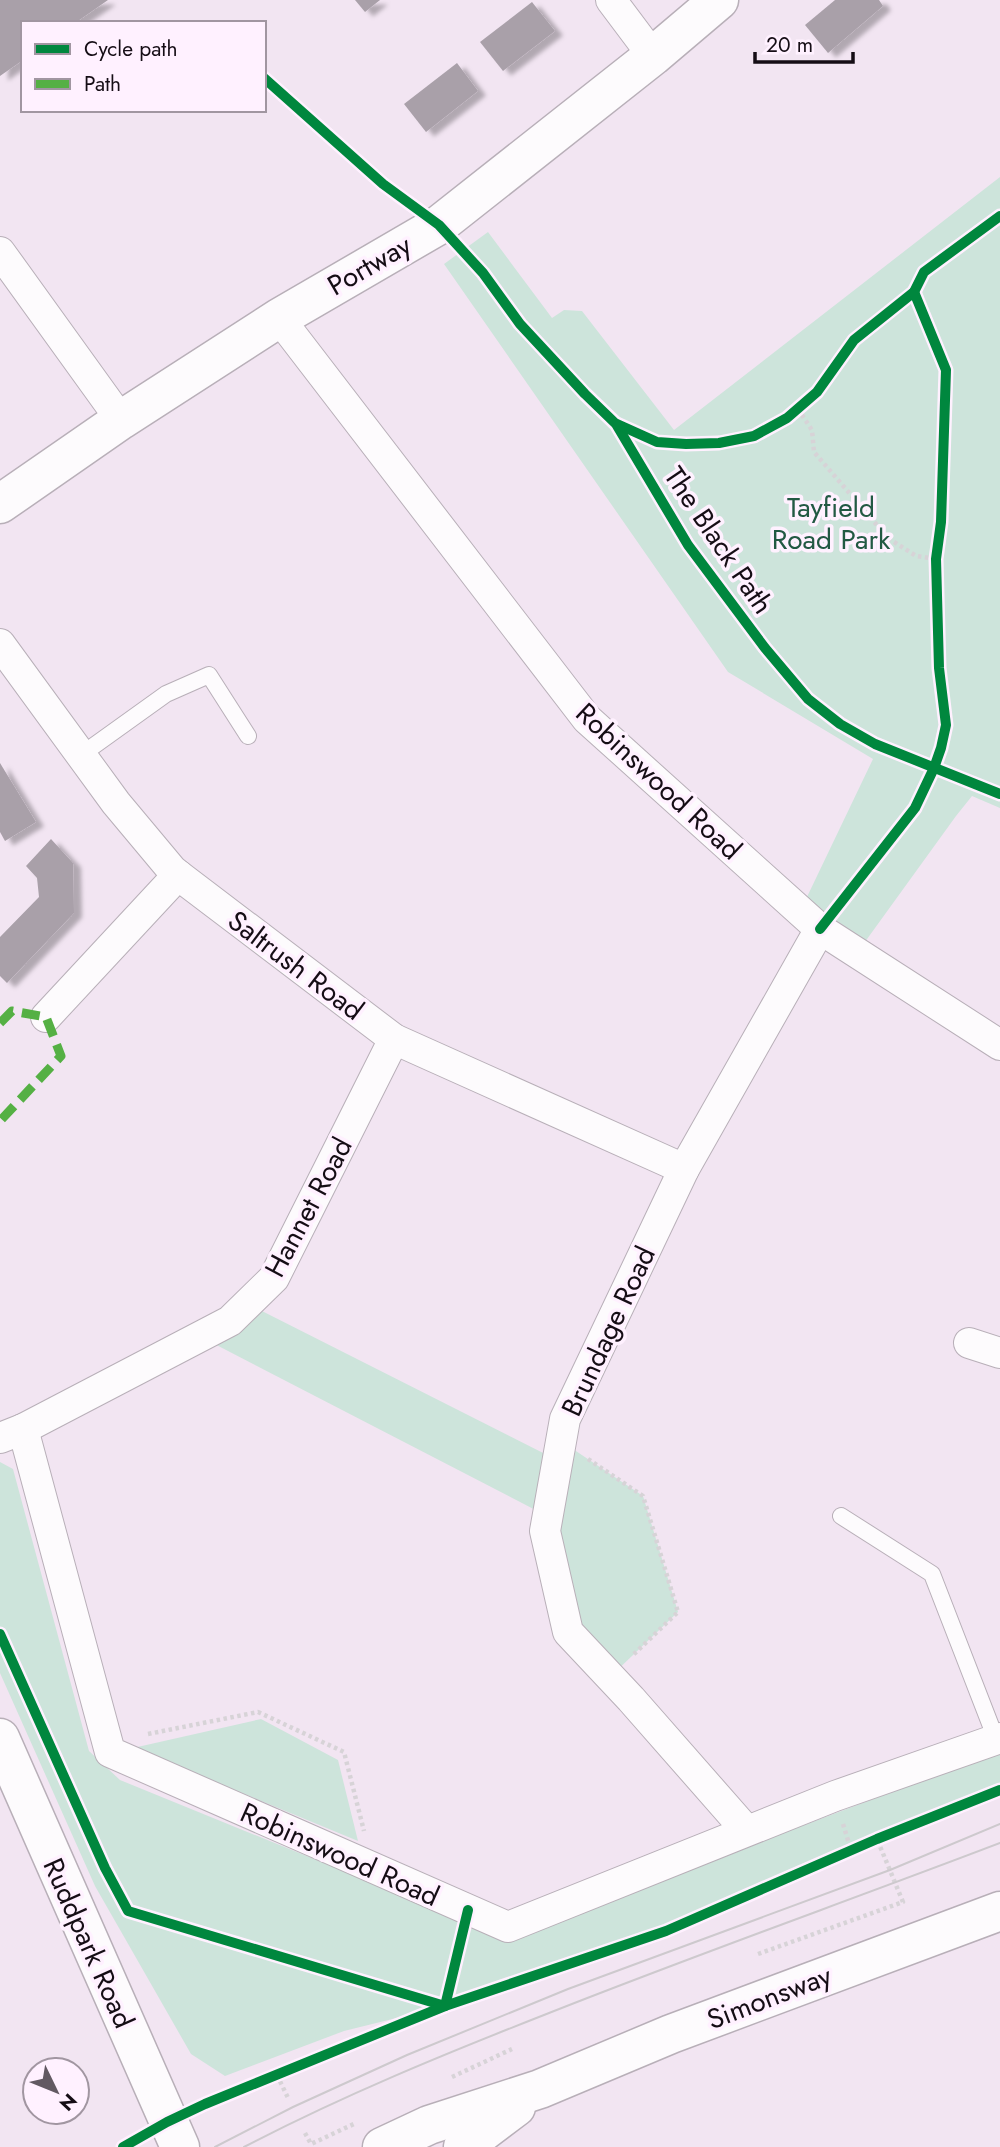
<svg xmlns="http://www.w3.org/2000/svg" width="1000" height="2147" viewBox="0 0 1000 2147" font-family="Jost,sans-serif">
	<style>
		.green { fill: #cde4db }
		.building { fill: #a9a0a9; filter: url(#shadow) }
		.lines { fill: none; stroke-linecap: round; stroke-linejoin: round }
		.lane-casing { stroke: #b8afb8; stroke-width: 18 }
		.street-casing { stroke: #b8afb8; stroke-width: 32 }
		.secondary-casing { stroke: #b8afb8; stroke-width: 41 }
		.path { stroke: #d7d3d7; stroke-width: 4.5; stroke-dasharray: 3.5 3.5; stroke-linecap: butt }
		.lane { stroke: #fdfbfd; stroke-width: 16 }
		.street { stroke: #fdfbfd; stroke-width: 30 }
		.secondary { stroke: #fdfbfd; stroke-width: 38 }
		.tram { stroke: #cdc9cd; stroke-width: 2 }
		.quiet { stroke: #55b044; stroke-width: 9; stroke-dasharray: 18 9; stroke-linecap: butt }
		.cycleway-casing { stroke: #fff1ff; stroke-width: 15 }
		.cycleway { stroke: #00873e; stroke-width: 10 }
		.labels { text-anchor: middle; stroke-width: 7; stroke-linejoin: round; paint-order: stroke }
		.street-label { font-size: 28px; fill: #150d15; stroke: #fff1ff }
		.park-label { font-size: 28px; fill: #225943; stroke: #fff1ff }
	</style>
	<defs>
		<filter id="shadow"><feDropShadow dx="8" dy="4.5" stdDeviation="2" flood-color="#0004"/></filter>
	</defs>
	<rect width="100%" height="100%" fill="#f2e5f2"/>
	<g class="green">
		<polygon points="1000,177 1000,808 972,796 956,816 862,946 806,899 873,759 728,672 444,264 488,232 552,318 564,310 582,311 674,430"/>
		<polygon points="248,1304 557,1460 561,1441 643,1496 678,1612 610,1677 568,1632 547,1516 201,1337"/>
		<polygon points="0,1462 13,1469 89,1751 120,1780 493,1932 519,1933 1000,1751 1000,1791 877,1839 666,1931 445,2006 344,2031 225,2076 191,2054 95,1886 0,1673"/>
		<polygon points="261,1719 338,1760 358,1841 133,1748"/>
	</g>
	<g class="building">
		<polygon points="0,0 108,0 75,23 23,23 23,60 0,76"/>
		<polygon points="355,0 380,0 365,12"/>
		<polygon points="835,0 879,0 883,6 828,53 805,25"/>
		<polygon points="532,2 555,31 503,71 480,42"/>
		<polygon points="457,63 478,91 426,132 404,104"/>
		<polygon points="0,763 36,822 5,841 0,832"/>
		<polygon points="51,839 73,863 74,913 7,983 0,976 0,937 39,897 37,878 26,866"/>
	</g>
	<g class="lines">
		<g class="lane-casing">
			<g id="lane">
				<polyline points="81,755 166,694 209,675 248,736"/>
				<polyline points="841,1516 932,1574 996,1739"/>
			</g>
		</g>
		<g class="street-casing">
			<g id="street">
				<polyline points="611,0 653,56"/>
				<polyline points="0,252 121,420"/>
				<polyline points="279,318 587,719 820,929 1000,1045"/>
				<polyline points="0,644 116,803 172,870 178,875 394,1039 684,1169"/>
				<polyline points="46,1017 178,875"/>
				<polyline points="969,1343 1000,1353"/>
				<polyline points="23,1429 110,1752 508,1927 835,1796 1000,1738"/>
				<polyline points="0,1438 23,1429 230,1321 274,1278 394,1039"/>
				<polyline points="746,1830 631,1699 568,1632 545,1531 565,1419 684,1169 820,929"/>
			</g>
		</g>
		<g class="secondary-casing">
			<g id="secondary">
				<polyline points="0,504 121,420 279,318 439,225 653,56 719,0"/>
				<polyline points="0,1738 180,2147"/>
				<polyline points="382,2147 429,2125 540,2089 671,2034 1000,1911"/>
				<polyline points="463,2147 516,2107"/>
			</g>
		</g>
		<g class="path">
			<polyline points="798,409 812,430 814,452 888,538 916,556 936,559"/>
			<polyline points="588,1459 643,1496 678,1612 633,1655"/>
			<polyline points="148,1734 258,1712 344,1752 364,1831"/>
			<polyline points="843,1824 851,1850"/>
			<polyline points="758,1954 903,1902 877,1839"/>
			<polyline points="277,2075 289,2100"/>
			<polyline points="452,2077 512,2049"/>
			<polyline points="305,2133 311,2144 356,2123"/>
		</g>
		<use href="#lane" class="lane"/>
		<use href="#street" class="street"/>
		<use href="#secondary" class="secondary"/>
		<g class="tram">
			<polyline points="215,2147 293,2107 407,2055 568,1989 890,1870 1000,1824"/>
			<path d="M244 2147C342 2096 442 2055 544 2015 695 1955 848 1901 1000 1843"/>
		</g>
		<polyline class="quiet" points="0,1023 12,1011 46,1017 61,1056 0,1121"/>
		<g class="cycleway-casing">
			<g id="cycleway">
				<polyline points="264,78 383,184 439,225 483,273 520,324 585,394 616,424 688,545 765,648 808,699 840,724 875,744 1000,794"/>
				<polyline points="617,424 657,442 686,444 719,443 754,436 787,418 817,392 854,340 914,292 924,272 1000,216"/>
				<polyline points="820,929 915,808 934,768 941,748 946,725 939,668 936,559 941,522 946,370 914,292"/>
				<polyline points="0,1634 105,1868 128,1911 445,2006 468,1910"/>
				<polyline points="123,2147 167,2122 205,2104 445,2006 666,1931 877,1839 1000,1790"/>
			</g>
		</g>
		<use href="#cycleway" class="cycleway"/>
	</g>
	<g class="labels">
		<g class="street-label">
			<text transform="translate(369 265) rotate(-30)" y="10">Portway</text>
			<text transform="translate(719 540) rotate(56)" y="10">The Black Path</text>
			<text transform="translate(659 781) rotate(43)" y="10">Robinswood Road</text>
			<text transform="translate(296 965) rotate(37)" y="10">Saltrush Road</text>
			<text transform="translate(308 1207) rotate(-62)" y="10">Hannet Road</text>
			<text transform="translate(608 1331) rotate(-65)" y="10">Brundage Road</text>
			<text transform="translate(340 1854) rotate(24)" y="10">Robinswood Road</text>
			<text transform="translate(89 1943) rotate(66)" y="10">Ruddpark Road</text>
			<text transform="translate(769 1997) rotate(-21)" y="10">Simonsway</text>
		</g>
		<g class="park-label">
			<text x="831" y="517">Tayfield<tspan x="831" dy="32">Road Park</tspan></text>
		</g>
	</g>
	<rect x="21" y="21" width="245" height="91" fill="#fff1ff" stroke="#a196a1" stroke-width="2"/>
	<rect x="35" y="44" width="35" height="10" fill="#00873e" stroke="#a196a1" stroke-width="2"/>
	<text x="84" y="56" font-size="21" fill="#150d15">Cycle path</text>
	<rect x="35" y="79" width="35" height="10" fill="#55b044" stroke="#a196a1" stroke-width="2"/>
	<text x="84" y="91" font-size="21" fill="#150d15">Path</text>
	<g transform="translate(56 2091) rotate(133)"><circle r="33" fill="#fff1ff" stroke="#a196a1" stroke-width="2"/>
	<path d="M0-5L12 26L0 18L-12 26Z" fill="#625962"/>
	<text y="-10" font-size="19" font-weight="bold" text-anchor="middle" fill="#150d15">N</text>
	</g>
	<path d="M755 52v10h98v-10" fill="none" stroke="#150d15" stroke-width="3.5"/>
	<text x="766" y="52" font-size="21" fill="#150d15" stroke="#fff1ff" stroke-width="5" paint-order="stroke">20 m</text>
</svg>
